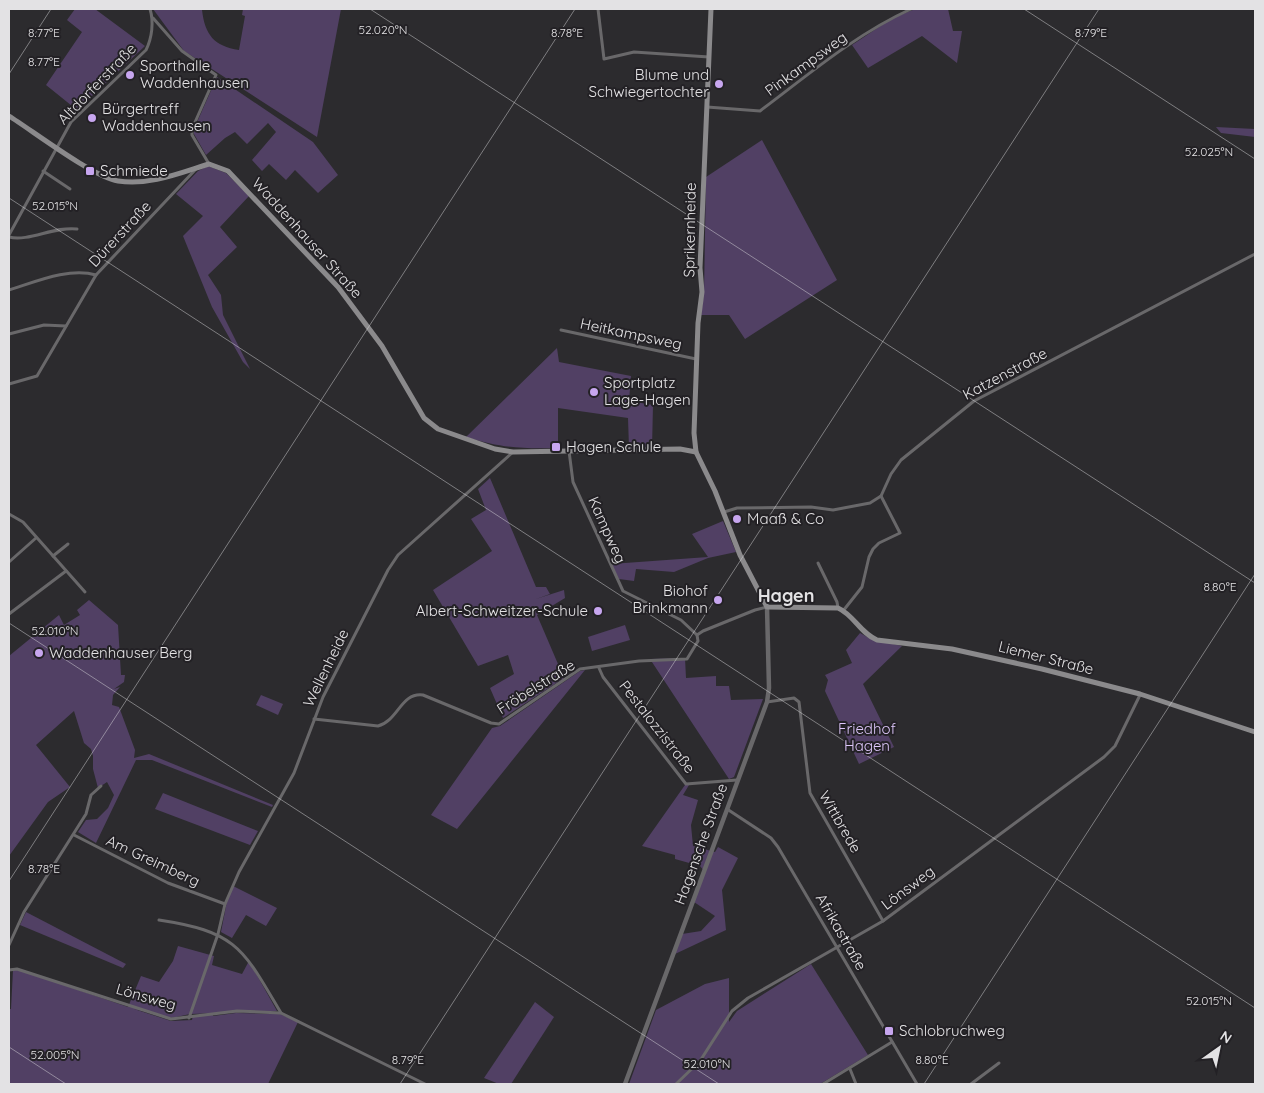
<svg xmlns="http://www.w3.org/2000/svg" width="1264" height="1093" viewBox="0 0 1264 1093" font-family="Quicksand,sans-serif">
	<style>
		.green { fill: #514064 }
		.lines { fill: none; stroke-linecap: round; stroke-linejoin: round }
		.minor { stroke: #69686a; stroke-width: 3 }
		.tertiary { stroke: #69686a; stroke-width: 4.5 }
		.secondary { stroke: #8b8a8c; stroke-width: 5 }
		.ticks { fill: none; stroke: #e3e2e4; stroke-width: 1; stroke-opacity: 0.45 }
		.poi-dot { fill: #c7a6ef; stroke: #232125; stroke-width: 2 }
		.labels { text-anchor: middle; stroke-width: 4; stroke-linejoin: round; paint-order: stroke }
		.street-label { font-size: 15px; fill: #e3e2e4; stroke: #232125 }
		.poi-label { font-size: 15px; fill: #e3e2e4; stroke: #232125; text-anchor: start }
		.park-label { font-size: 15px; fill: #dec7fb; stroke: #232125 }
		.quarter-label { font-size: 18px; font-weight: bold; fill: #e3e2e4; stroke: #232125 }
		.ticks-label { font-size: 12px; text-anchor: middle; fill: #e3e2e4; stroke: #232125; stroke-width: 4; stroke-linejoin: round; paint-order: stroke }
	</style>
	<rect width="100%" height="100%" fill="#2c2b2e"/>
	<g class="green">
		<polygon points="75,9 95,9 145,46 77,110 46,85 82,32 67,20"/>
		<path d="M153 9 202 10C205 35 214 46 239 50L245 16 242 15 243 9H341L317 137 184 51Z"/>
		<polygon points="915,9 948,9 953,31 962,31 957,63 922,36 868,68 852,45 891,19"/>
		<polygon points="217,77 313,142 338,175 318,193 295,170 286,180 269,164 262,171 252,160 276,132 268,123 247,144 235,132 225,138 206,155 194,134 194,129"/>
		<polygon points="1216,127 1255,129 1255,137 1221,133"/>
		<polygon points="762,140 837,280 745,339 729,315 701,315 704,293 706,177"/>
		<polygon points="208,166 226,173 249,196 220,227 237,247 208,275 221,295 223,315 250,369 243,362 212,307 183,236 203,216 176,194 198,171"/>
		<path d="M557 348 559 362 631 376 629 401 653 405 652 448H629L628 418 558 408V448C522 449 501 448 466 437Z"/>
		<polygon points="490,478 536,587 546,587 550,594 536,599 564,590 565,598 537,615 564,678 503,718 490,688 514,674 508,655 478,666 433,590 492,551 471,519 486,510 478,489"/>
		<polygon points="723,521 736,552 708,558 674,572 636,569 634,581 619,579 611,564 708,557 692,534"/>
		<polygon points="89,600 118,625 121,675 125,675 124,682 114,689 120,687 113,695 112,705 119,707 135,750 134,758 149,754 273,805 272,807 152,760 136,760 96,843 78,832 86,820 97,819 108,808 114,795 107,782 98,788 93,769 93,756 91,749 84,743 74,711 36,745 70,787 48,802 9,856 9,656 59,615 64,625 80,615 77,610"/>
		<polygon points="625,625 630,640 592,651 588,637"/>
		<polygon points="860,633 871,639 902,646 863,684 894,747 859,764 825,691 828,680 825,675 852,663 846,650"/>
		<polygon points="685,658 686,678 716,676 716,686 729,686 731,700 763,699 734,777 729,779 650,659"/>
		<polygon points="585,670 457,829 431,815 492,728 500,726 580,671"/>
		<polygon points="261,695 283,704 278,715 256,705"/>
		<polygon points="685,785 689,785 683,795 698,800 691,825 693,846 715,852 718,847 738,858 722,890 726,930 675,954 682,934 701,931 715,916 694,902 705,872 700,866 675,859 675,855 642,846"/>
		<polygon points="163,793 258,831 250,845 155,809"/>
		<polygon points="233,886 277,908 266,926 246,915 232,938 221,932 227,901"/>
		<polygon points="26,912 126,964 123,968 20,925"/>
		<polygon points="178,946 214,956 212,965 242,974 249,961 277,1011 190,1014 172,1018 134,1009 171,1021 192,1020 193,1015 213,1015 213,1016 236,1013 280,1014 298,1022 268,1084 9,1084 9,1009 11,1009 13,970 20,970 128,1007 141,976 159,982 173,961"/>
		<polygon points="811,964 868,1055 820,1084 629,1084 656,1010 705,984 729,978 729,1022 737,1011"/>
		<polygon points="535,1002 554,1017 511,1084 499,1084 484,1078"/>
	</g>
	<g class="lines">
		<g class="minor">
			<polyline points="598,9 604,59 634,52 709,57"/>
			<polyline points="153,18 182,51 216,75 192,129 192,135 209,164"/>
			<path d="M707 107 760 111C808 75 856 34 911 9"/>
			<polyline points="43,171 70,189"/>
			<path d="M9 235 71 122 146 50C152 38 154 22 150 9"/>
			<path d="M9 237C29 242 54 226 77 229"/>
			<path d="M9 290C35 282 69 267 96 275"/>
			<polyline points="561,330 696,359"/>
			<polyline points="9,334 44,325 66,326"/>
			<polyline points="9,384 37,376 96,275 196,169"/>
			<polyline points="569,451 573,482 623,591 681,620 697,635"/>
			<polyline points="724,512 737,508 811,507 833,510 870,503 881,496 891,474 901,460 974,401 1255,254"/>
			<polyline points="9,514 23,522 85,592"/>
			<polyline points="53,556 68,544"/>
			<polyline points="9,562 36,538"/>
			<polyline points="818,563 837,602 838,608"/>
			<polyline points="843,611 862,587 869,557 873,549 879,543 900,533 881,496"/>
			<polyline points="9,614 66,571"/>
			<polyline points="599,668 603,677 686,784 737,780"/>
			<polyline points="767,702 794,698 799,702 810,793 883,921"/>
			<path d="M314 719 378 726C398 721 401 692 423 695L491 723 499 724 580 669 639 661 687 659 698 641 697 635 703 631 755 610 767 607"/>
			<polyline points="727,809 771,838 778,847 917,1084"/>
			<polyline points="74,835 168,883 225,904"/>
			<path d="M159 920C238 932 243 949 281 1013"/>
			<polyline points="9,945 24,912 86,814 91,795 101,786"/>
			<polyline points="9,970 17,969 171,1019 237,1011 281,1013 425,1084"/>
			<polyline points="189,1018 218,934 225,904 239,872 294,773 323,697 388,570 398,555 513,452"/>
			<polyline points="850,1069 856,1084"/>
			<polyline points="676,1084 700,1061 732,1011 748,998 883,921 1104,757 1115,746 1140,695"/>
			<polyline points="823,1084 892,1042"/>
			<polyline points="971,1084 999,1063"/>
		</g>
		<polyline class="tertiary" points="625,1084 767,702 769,688 767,607"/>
		<g class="secondary">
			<path d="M711 9 700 268 702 292 698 323 694 433 696 452 715 491 740 555 767 607 838 608C854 615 860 633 877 640L952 649 1042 669 1140 694 1255 732"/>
			<path d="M9 116C33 131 93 177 118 181 149 186 180 173 209 164L228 171 338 287 382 346 424 418 438 429 495 449 513 452 680 449 696 452"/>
		</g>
	</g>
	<path class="ticks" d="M370 9 1255 583M1024 9 1255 159M9 74 51 9M9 198 1255 1008M9 623 719 1084M9 881 575 9M9 1047 66 1084M400 1084 1099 9M924 1084 1255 574"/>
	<g class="poi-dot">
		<circle cx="130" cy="75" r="5"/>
		<circle cx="719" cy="84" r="5"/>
		<circle cx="92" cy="118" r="5"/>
		<rect x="85" y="166" width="10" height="10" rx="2.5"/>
		<circle cx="594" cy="392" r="5"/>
		<rect x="551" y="442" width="10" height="10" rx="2.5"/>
		<circle cx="737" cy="519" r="5"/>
		<circle cx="718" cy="600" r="5"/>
		<circle cx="598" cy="611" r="5"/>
		<circle cx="39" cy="653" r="5"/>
		<rect x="884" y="1026" width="10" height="10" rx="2.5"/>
	</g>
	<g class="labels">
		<g class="street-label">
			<text transform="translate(806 64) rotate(-36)" y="5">Pinkampsweg</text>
			<text transform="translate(97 84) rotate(-46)" y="5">Altdorferstraße</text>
			<text transform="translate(690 230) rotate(-89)" y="5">Sprikernheide</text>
			<text transform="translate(120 234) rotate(-47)" y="5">Dürerstraße</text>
			<text transform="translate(307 238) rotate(48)" y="5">Waddenhauser Straße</text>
			<text transform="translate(631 334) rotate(12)" y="5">Heitkampsweg</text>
			<text transform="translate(1005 374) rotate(-28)" y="5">Katzenstraße</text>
			<text transform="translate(607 530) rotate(66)" y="5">Kampweg</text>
			<text transform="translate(1046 658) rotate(14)" y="5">Liemer Straße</text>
			<text transform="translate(326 668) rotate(-64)" y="5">Wellenheide</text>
			<text transform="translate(536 687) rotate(-32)" y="5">Fröbelstraße</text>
			<text transform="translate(657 727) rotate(52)" y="5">Pestalozzistraße</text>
			<text transform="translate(840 822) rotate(60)" y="5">Wittbrede</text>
			<text transform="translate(701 844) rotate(-70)" y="5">Hagensche Straße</text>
			<text transform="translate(153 861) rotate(25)" y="5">Am Greimberg</text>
			<text transform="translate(908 888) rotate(-37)" y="5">Lönsweg</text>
			<text transform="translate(841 932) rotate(60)" y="5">Afrikastraße</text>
			<text transform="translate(146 997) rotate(16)" y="5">Lönsweg</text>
		</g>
		<g class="poi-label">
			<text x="140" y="71">Sporthalle<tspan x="140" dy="17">Waddenhausen</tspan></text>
			<text x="709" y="80" text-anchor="end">Blume und<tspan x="709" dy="17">Schwiegertochter</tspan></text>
			<text x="102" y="114">Bürgertreff<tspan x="102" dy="17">Waddenhausen</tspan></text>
			<text x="100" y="176">Schmiede</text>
			<text x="604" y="388">Sportplatz<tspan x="604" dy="17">Lage-Hagen</tspan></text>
			<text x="566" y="452">Hagen Schule</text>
			<text x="747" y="524">Maaß &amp; Co</text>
			<text x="708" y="596" text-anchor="end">Biohof<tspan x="708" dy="17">Brinkmann</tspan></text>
			<text x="588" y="616" text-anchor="end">Albert-Schweitzer-Schule</text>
			<text x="49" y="658">Waddenhauser Berg</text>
			<text x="899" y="1036">Schlobruchweg</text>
		</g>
		<g class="park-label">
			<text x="867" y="734">Friedhof<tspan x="867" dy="17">Hagen</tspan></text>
		</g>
		<g class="quarter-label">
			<text x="786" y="602">Hagen</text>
		</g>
	</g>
	<g class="ticks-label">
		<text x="383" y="34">52.020°N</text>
		<text x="44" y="37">8.77°E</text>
		<text x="567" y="37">8.78°E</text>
		<text x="1091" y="37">8.79°E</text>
		<text x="44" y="66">8.77°E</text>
		<text x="1209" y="156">52.025°N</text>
		<text x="55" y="210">52.015°N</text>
		<text x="1220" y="591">8.80°E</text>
		<text x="55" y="635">52.010°N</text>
		<text x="44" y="873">8.78°E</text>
		<text x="1209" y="1005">52.015°N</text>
		<text x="55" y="1059">52.005°N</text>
		<text x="408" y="1064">8.79°E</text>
		<text x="932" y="1064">8.80°E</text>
		<text x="707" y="1068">52.010°N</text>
	</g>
	<rect width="1264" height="1093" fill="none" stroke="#e3e2e4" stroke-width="20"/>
	<g transform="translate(1219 1048) rotate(33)" stroke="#232125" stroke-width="4" paint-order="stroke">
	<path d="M0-4L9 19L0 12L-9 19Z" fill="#e3e2e4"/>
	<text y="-8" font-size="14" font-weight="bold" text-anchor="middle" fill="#e3e2e4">N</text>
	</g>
</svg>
